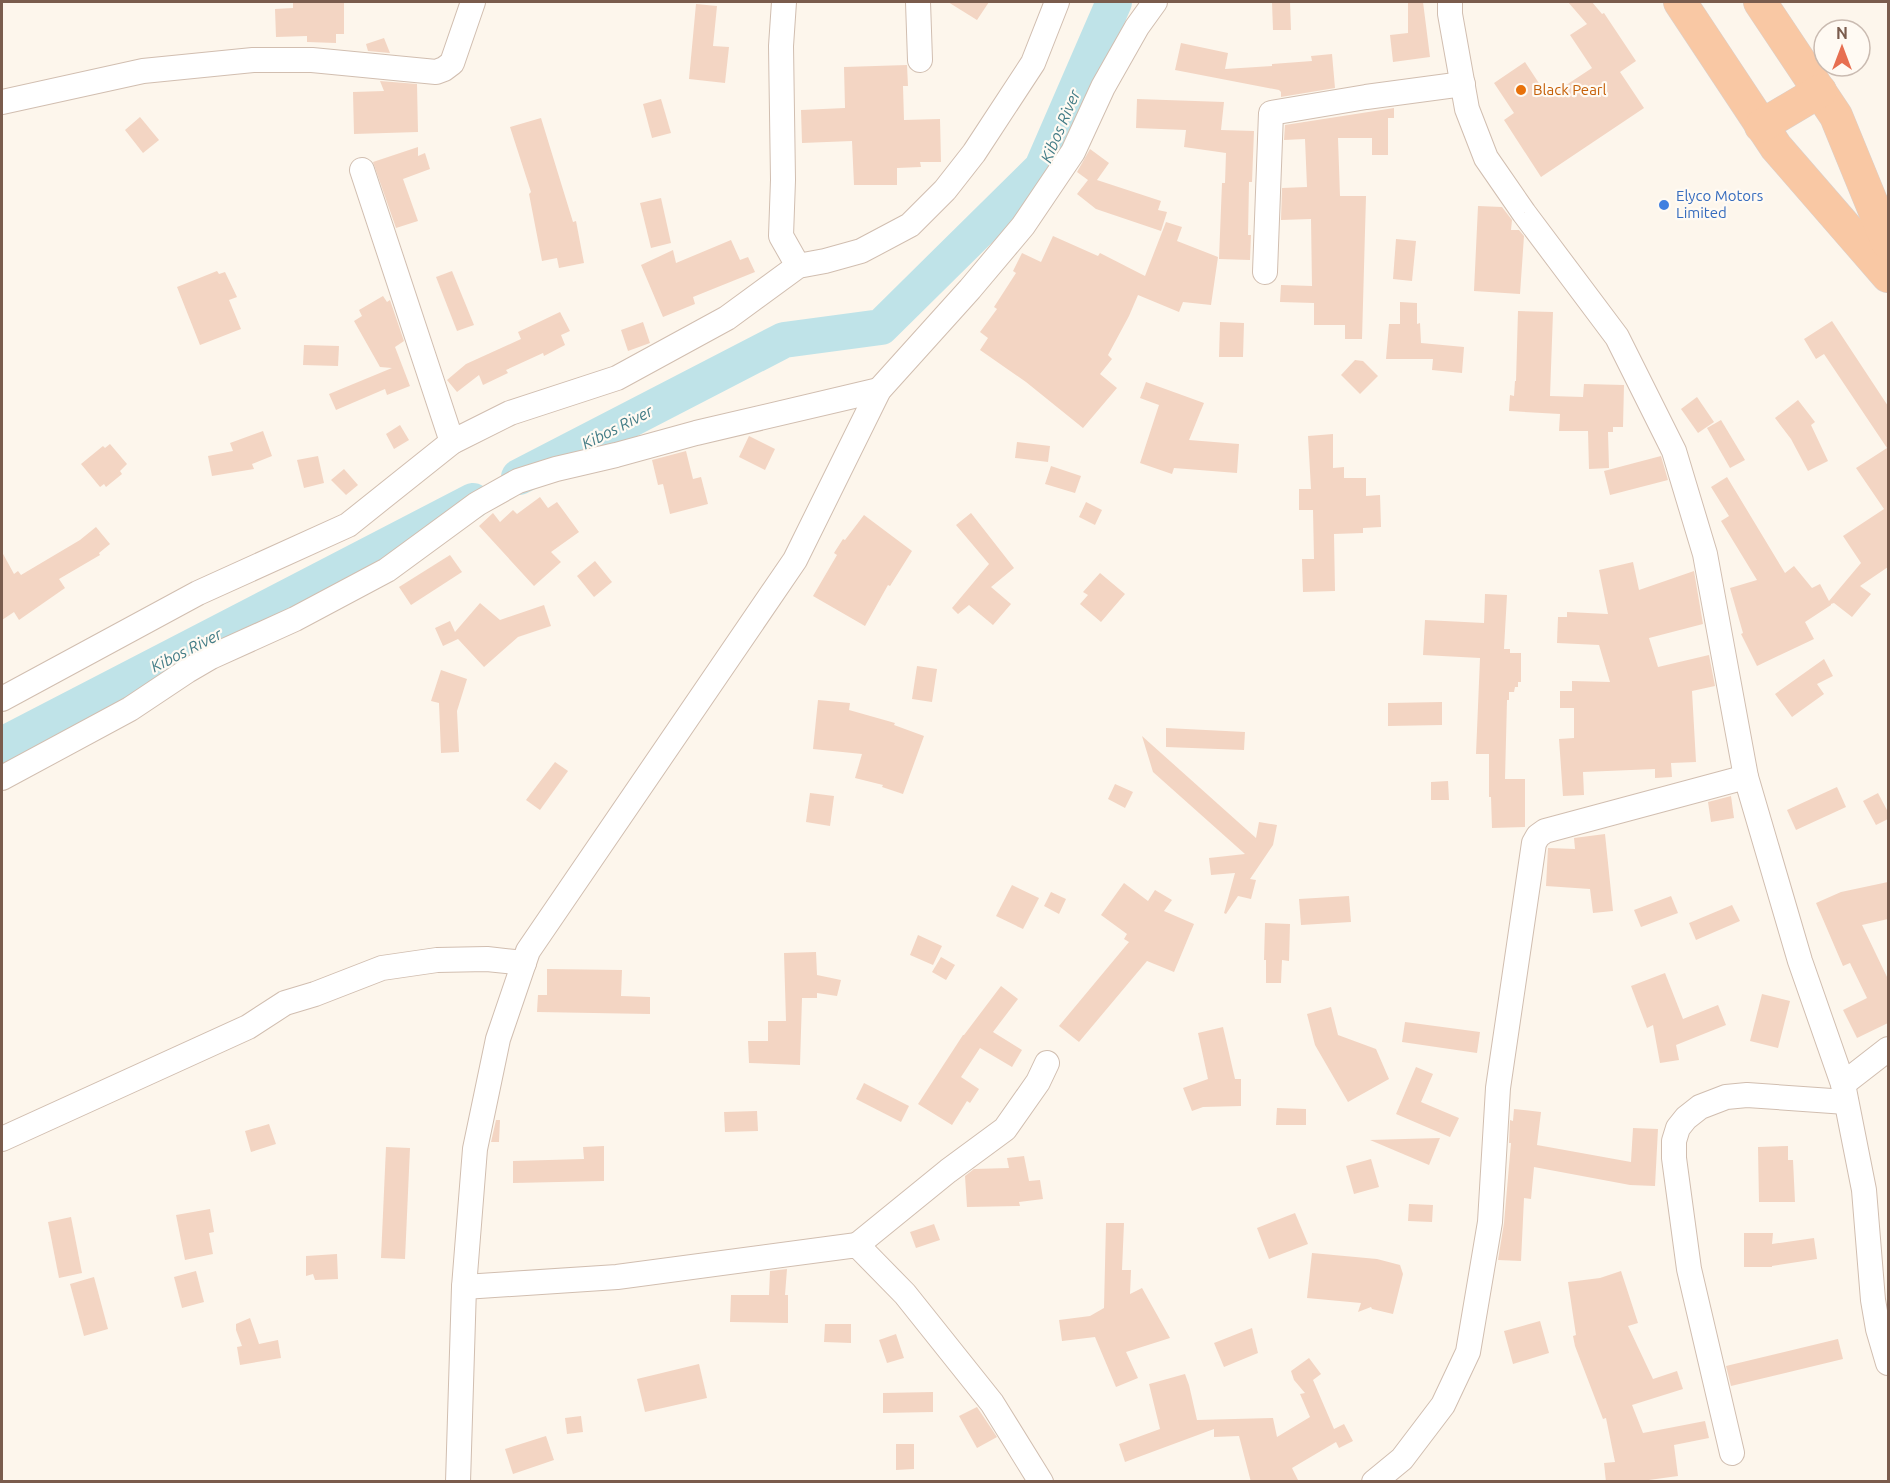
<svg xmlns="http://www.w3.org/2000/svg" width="1890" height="1483" viewBox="0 0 1890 1483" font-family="Ubuntu,sans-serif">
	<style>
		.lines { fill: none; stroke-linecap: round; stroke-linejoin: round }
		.river { stroke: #bfe3e8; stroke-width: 36 }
		.building { fill: #f3d5c3 }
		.minor-casing { stroke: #d1beb0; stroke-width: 26 }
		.trunk-casing { stroke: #dad1cd; stroke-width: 34 }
		.minor { stroke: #fff; stroke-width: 24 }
		.trunk { stroke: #f9c8a4; stroke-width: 33 }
		.food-dot { fill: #e8710a; stroke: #fffaf3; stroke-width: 2 }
		.shop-dot { fill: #3f7fe0; stroke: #fffaf3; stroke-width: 2 }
		.labels { text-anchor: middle; stroke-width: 4.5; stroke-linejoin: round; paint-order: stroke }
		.food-label { font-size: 15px; fill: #c56008; stroke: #fffaf3; text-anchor: start }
		.shop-label { font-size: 15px; fill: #366cbe; stroke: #fffaf3; text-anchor: start }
		.water-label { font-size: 16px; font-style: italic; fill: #437c86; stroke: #fffaf3 }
	</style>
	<rect width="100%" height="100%" fill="#fdf6ec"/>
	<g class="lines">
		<g class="river">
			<polyline points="519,477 784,340 881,327 1042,168 1114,2"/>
			<polyline points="2,745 473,501"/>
		</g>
	</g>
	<g class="building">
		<polygon points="293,2 344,2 344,34 336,34 336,43 307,42 307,36 276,37 275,9 293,8"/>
		<polygon points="948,2 989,2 977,20"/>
		<polygon points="1272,2 1290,2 1291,30 1273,30"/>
		<polygon points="1408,2 1423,2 1430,57 1393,62 1390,35 1408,33"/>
		<polygon points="1568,2 1592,2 1602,14 1604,13 1636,61 1620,72 1644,108 1541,177 1504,120 1514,113 1494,83 1525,62 1548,97 1592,68 1570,35 1587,24"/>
		<polygon points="696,4 717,6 713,46 729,47 725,83 689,79"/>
		<polygon points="384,38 390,53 368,51 366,44"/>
		<polygon points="1181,43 1228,53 1225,69 1272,66 1272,64 1312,61 1311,56 1332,54 1335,88 1281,97 1281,92 1279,90 1175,70"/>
		<polygon points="907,65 908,86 903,86 904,120 940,119 941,162 920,162 921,167 897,168 897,185 854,185 852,141 802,143 801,110 845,108 844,67"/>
		<polygon points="380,81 417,84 418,132 354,134 353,92 384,91"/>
		<polygon points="661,99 671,133 652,138 643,104"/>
		<polygon points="1137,99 1224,102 1221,130 1254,131 1252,182 1249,182 1248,235 1251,235 1250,260 1219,259 1222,183 1225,183 1226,153 1184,147 1186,130 1136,128"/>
		<polygon points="1394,108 1394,118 1388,118 1388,155 1372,155 1372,138 1338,138 1340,196 1366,196 1362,339 1345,339 1345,325 1314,325 1314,303 1280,302 1281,285 1312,286 1311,219 1281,220 1282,188 1307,187 1305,139 1284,140 1285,125"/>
		<polygon points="140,117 159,140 143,153 125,130"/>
		<polygon points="541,118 573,222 576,221 584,263 559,268 557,258 542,261 529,194 531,192 510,127"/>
		<polygon points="418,147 418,156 425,153 430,169 403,179 418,221 396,228 373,162"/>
		<polygon points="1090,149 1109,163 1097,180 1161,201 1158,210 1167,212 1161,231 1096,209 1077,194 1088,180 1077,172"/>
		<polygon points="661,198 671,243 651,248 640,203"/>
		<polygon points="1478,206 1502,207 1512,220 1511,230 1519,230 1524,236 1520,294 1474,291"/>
		<polygon points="1166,222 1182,227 1177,241 1218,257 1211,305 1183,302 1179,312 1138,295 1129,316 1108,355 1112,359 1100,374 1117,388 1083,428 1026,382 980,350 988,338 980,332 997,309 994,307 1016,273 1013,271 1022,253 1041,262 1053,236 1098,256 1100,253 1145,276"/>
		<polygon points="1396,239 1416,241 1412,281 1393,279"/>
		<polygon points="731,240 740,260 748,257 755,272 693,297 695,304 663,317 641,265 673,250 676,263"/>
		<polygon points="217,271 219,274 225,272 237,297 229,300 241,329 200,345 177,287"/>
		<polygon points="452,271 474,325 457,331 436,277"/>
		<polygon points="383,296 387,302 390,300 404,341 395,347 410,386 387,395 385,389 336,410 329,394 392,368 380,367 354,321 362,316 359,310"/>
		<polygon points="1400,302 1417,303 1417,324 1420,323 1421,343 1464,347 1462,373 1432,370 1433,359 1386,359 1389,324 1400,324"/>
		<polygon points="1518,311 1553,312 1550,396 1583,397 1584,384 1624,385 1623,427 1613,427 1613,432 1608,432 1609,468 1589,469 1588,431 1559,431 1560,414 1509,411 1510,395 1514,396 1515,381 1516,381"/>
		<polygon points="560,312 570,331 561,335 565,345 544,356 543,353 506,370 508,373 483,385 479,375 457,392 447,380 466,364 521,339 518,332"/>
		<polygon points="1832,321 1888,406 1888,567 1860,586 1871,594 1852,617 1834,603 1831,604 1831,605 1805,622 1814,639 1757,666 1741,634 1743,633 1730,588 1757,580 1721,521 1729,516 1711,487 1727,477 1785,573 1794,566 1812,588 1820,584 1829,601 1861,563 1843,536 1884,509 1856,468 1887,448 1824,354 1816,359 1804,339"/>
		<polygon points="643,322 650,343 628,351 621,330"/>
		<polygon points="1220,322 1244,323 1243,357 1219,357"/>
		<polygon points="304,345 339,346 338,366 303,365"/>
		<polygon points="1355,360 1363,361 1378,376 1360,394 1341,375"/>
		<polygon points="1146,382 1204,403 1189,440 1239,444 1237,473 1174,468 1172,474 1140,463 1159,405 1140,398"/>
		<polygon points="1697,397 1714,422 1698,433 1681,409"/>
		<polygon points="1798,400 1815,422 1811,425 1828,461 1808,471 1791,439 1775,418"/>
		<polygon points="1721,420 1745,460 1730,468 1707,428"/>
		<polygon points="400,425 409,440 394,449 386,434"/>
		<polygon points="263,431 272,456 252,464 254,469 212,476 208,456 233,451 230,443"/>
		<polygon points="1333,434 1333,468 1344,467 1344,478 1366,478 1366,496 1380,495 1381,527 1363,528 1363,533 1334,534 1335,591 1303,592 1302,559 1314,559 1313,510 1299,510 1299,489 1311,489 1308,436"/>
		<polygon points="749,436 775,449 765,470 739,457"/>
		<polygon points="1017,442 1050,446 1048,462 1015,458"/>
		<polygon points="110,444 127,464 120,471 122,474 106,487 104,484 100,487 81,464 103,446 105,448"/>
		<polygon points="686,451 693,479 701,477 708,504 670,514 663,484 658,485 652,460"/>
		<polygon points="318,456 324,483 304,488 297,460"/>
		<polygon points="1661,456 1668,480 1610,495 1604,471"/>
		<polygon points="1051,466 1081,476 1075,493 1045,484"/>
		<polygon points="344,469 358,485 346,495 331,480"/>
		<polygon points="540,497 548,508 557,502 579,532 551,552 561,562 534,586 479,526 493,513 500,522 513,510 517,514"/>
		<polygon points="1086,502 1102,510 1095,525 1079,517"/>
		<polygon points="971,513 1014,568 991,587 1011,604 993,625 969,605 958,614 952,608 989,564 956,525"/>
		<polygon points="864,515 912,551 890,586 888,585 865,626 813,596 837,555 834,553 843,539 845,540"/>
		<polygon points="96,527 110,544 99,553 100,555 59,579 65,588 19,620 14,612 2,620 2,552 14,574 18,571 21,575 80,540"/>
		<polygon points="450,555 462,572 411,605 399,587"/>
		<polygon points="595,561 612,582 594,597 577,576"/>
		<polygon points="1633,562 1639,590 1694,571 1703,624 1649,638 1658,667 1709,655 1715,686 1692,691 1696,762 1671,763 1672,777 1655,778 1655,769 1583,772 1584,795 1563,796 1559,739 1574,738 1574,708 1560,708 1560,691 1572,691 1572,681 1610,682 1599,645 1557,643 1558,617 1567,617 1567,612 1608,614 1599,570"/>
		<polygon points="1100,573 1125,594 1101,622 1080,604 1088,595 1083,592"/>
		<polygon points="1485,594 1507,595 1504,649 1510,649 1510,653 1521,653 1521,682 1518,682 1518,687 1515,687 1514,692 1509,692 1509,700 1507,700 1505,779 1525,779 1525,827 1492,828 1491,797 1489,797 1489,754 1476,754 1480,658 1423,655 1425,620 1484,623"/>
		<polygon points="480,603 500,620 544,605 551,626 518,637 484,667 458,639 443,646 435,628 450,621 455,632"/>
		<polygon points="1824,659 1833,676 1817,684 1824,694 1792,717 1775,694"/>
		<polygon points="917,666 937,669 932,702 912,699"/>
		<polygon points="441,670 467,679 457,711 459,752 441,753 439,703 431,701"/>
		<polygon points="818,700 850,703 849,710 895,723 894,725 924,736 903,794 882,787 883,785 855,778 862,754 813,749"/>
		<polygon points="1442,702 1442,725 1388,726 1388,703"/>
		<polygon points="1166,728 1245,732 1244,750 1166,747"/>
		<polygon points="1142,736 1256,838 1259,822 1277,825 1273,845 1250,879 1256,880 1251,899 1238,896 1226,914 1224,913 1235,873 1211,875 1209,858 1245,854 1153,772"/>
		<polygon points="555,762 568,771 540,810 526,800"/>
		<polygon points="1448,781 1449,800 1431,800 1431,782"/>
		<polygon points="1115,784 1133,792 1125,808 1108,799"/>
		<polygon points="1837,787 1846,807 1796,830 1787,810"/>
		<polygon points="810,793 834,796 830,826 806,822"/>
		<polygon points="1878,793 1888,812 1888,819 1876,825 1863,801"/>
		<polygon points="1731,796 1734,818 1711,822 1708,802"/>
		<polygon points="1605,834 1613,911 1593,913 1590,889 1546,886 1548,848 1575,849 1574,838"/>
		<polygon points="1888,882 1888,919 1862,925 1888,979 1888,1023 1857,1038 1843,1010 1867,998 1850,963 1843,966 1816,903 1841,892"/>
		<polygon points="1124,883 1148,901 1155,890 1172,900 1164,911 1194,924 1174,972 1147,961 1079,1042 1059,1026 1129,942 1124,939 1127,934 1101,915"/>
		<polygon points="1012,885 1039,898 1023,929 996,916"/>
		<polygon points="1051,892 1066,899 1059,914 1044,906"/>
		<polygon points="1349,896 1351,922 1301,925 1299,899"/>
		<polygon points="1671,896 1678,913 1641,927 1634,910"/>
		<polygon points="1732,905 1740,921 1696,940 1689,923"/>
		<polygon points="1265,923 1290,924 1289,961 1282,960 1281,983 1266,983 1266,960 1264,960"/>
		<polygon points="918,935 942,946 933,965 910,955"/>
		<polygon points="816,952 817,975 841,980 837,996 817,993 817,998 802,998 800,1065 749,1063 748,1041 768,1041 768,1021 786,1021 784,953"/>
		<polygon points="941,957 955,965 946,980 932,972"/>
		<polygon points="547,969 622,970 621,996 650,997 650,1014 537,1012 538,995 547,995"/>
		<polygon points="1665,973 1683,1019 1718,1005 1726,1025 1676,1045 1679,1060 1660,1063 1653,1025 1647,1028 1631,986"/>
		<polygon points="1001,986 1018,999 993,1032 1022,1050 1012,1067 980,1048 961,1077 979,1089 970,1103 967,1101 952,1125 918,1104 963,1035 964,1035"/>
		<polygon points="1762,994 1790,1001 1778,1048 1750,1041"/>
		<polygon points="1331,1007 1338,1035 1376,1049 1389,1079 1348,1102 1315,1045 1307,1014"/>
		<polygon points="1405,1022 1480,1032 1477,1053 1402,1042"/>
		<polygon points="1223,1027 1235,1079 1241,1079 1241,1106 1203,1107 1192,1111 1183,1088 1208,1079 1198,1033"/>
		<polygon points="1416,1067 1433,1074 1421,1102 1459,1118 1450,1137 1396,1114"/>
		<polygon points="864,1083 909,1106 901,1122 856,1099"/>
		<polygon points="1277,1108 1306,1109 1306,1125 1276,1125"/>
		<polygon points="1514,1109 1541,1112 1537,1145 1631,1162 1633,1128 1658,1129 1655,1186 1630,1185 1534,1167 1531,1199 1524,1198 1521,1261 1498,1260 1504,1223 1511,1143 1509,1143 1510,1120 1513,1121"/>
		<polygon points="757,1111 758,1131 725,1132 724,1112"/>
		<polygon points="496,1120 500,1120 499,1142 491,1142"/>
		<polygon points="269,1124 276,1144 251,1152 245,1131"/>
		<polygon points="1440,1138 1429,1165 1370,1140"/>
		<polygon points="604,1146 604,1181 513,1183 513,1161 584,1159 583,1147"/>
		<polygon points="1788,1146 1788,1160 1793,1160 1795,1202 1759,1202 1758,1147"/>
		<polygon points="386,1147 410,1148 405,1259 381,1258"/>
		<polygon points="1024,1156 1029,1181 1040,1180 1043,1199 1019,1202 1020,1206 967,1207 965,1176 974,1169 1009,1168 1007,1158"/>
		<polygon points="1371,1159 1379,1187 1354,1194 1346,1166"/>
		<polygon points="1409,1204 1433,1205 1432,1222 1408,1221"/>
		<polygon points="210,1209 214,1232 209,1233 213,1254 185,1260 176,1215"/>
		<polygon points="1295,1213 1308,1244 1269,1259 1257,1228"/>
		<polygon points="71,1217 82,1273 59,1278 48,1222"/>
		<polygon points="1106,1223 1124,1223 1122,1270 1131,1270 1130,1294 1142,1288 1170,1338 1126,1352 1138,1378 1116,1387 1095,1337 1062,1341 1059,1320 1090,1316 1104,1308"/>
		<polygon points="934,1224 940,1240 916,1248 910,1232"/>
		<polygon points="1744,1233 1773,1233 1772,1244 1814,1238 1817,1259 1772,1266 1772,1267 1744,1267"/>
		<polygon points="1312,1253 1377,1259 1400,1265 1403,1274 1393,1314 1372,1309 1371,1307 1358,1312 1361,1303 1307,1298"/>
		<polygon points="337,1254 338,1279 315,1280 313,1274 306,1276 306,1256"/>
		<polygon points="787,1269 785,1295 788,1295 788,1323 730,1322 731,1295 769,1295 770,1271"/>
		<polygon points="196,1271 204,1302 182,1308 174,1277"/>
		<polygon points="1621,1271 1638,1323 1628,1326 1653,1379 1677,1371 1683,1389 1632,1405 1643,1433 1705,1421 1709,1438 1674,1445 1678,1476 1634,1482 1606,1482 1604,1463 1615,1462 1606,1418 1603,1419 1575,1346 1573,1336 1576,1335 1568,1282 1600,1278"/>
		<polygon points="94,1277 108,1329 84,1336 70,1284"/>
		<polygon points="250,1318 259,1344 278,1340 281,1358 240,1365 237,1347 242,1346 236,1330 236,1324"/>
		<polygon points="1540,1321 1549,1353 1513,1364 1504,1331"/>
		<polygon points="825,1324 851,1324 851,1343 824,1342"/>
		<polygon points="1252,1328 1258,1353 1224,1367 1214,1343"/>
		<polygon points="896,1334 904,1358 887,1363 879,1340"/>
		<polygon points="1838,1339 1843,1359 1731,1386 1726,1366"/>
		<polygon points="1309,1358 1321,1374 1313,1380 1334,1429 1344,1424 1353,1441 1339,1448 1336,1442 1292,1468 1299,1482 1251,1482 1239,1436 1214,1437 1214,1429 1125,1462 1119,1444 1160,1429 1149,1384 1185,1374 1189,1385 1197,1420 1273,1418 1277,1437 1310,1417 1300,1394 1305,1393 1294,1380 1291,1371"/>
		<polygon points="699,1364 707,1398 645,1412 637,1379"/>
		<polygon points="933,1392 933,1412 883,1413 883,1393"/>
		<polygon points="977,1407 997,1437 977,1448 959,1416"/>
		<polygon points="581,1416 583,1432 567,1434 565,1418"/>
		<polygon points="546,1436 554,1460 513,1474 505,1449"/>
		<polygon points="896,1444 914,1444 914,1469 896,1470"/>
	</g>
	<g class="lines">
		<g class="minor-casing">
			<g id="minor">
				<polyline points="784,2 781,46 783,180 781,236 798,266"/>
				<polyline points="918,2 920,60"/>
				<polyline points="1450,2 1450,14 1467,109 1486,158 1524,213 1617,337 1674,451 1705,554 1746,777 1800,961 1843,1084 1864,1190 1873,1300 1878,1329 1888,1363"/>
				<polyline points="2,102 143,71 253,60 312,60 436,72 444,69 452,63 473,2"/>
				<polyline points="362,170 452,442"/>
				<polyline points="1265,272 1271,113 1366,97 1463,84"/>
				<polyline points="2,699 198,593 348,525 452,442 510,413 617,378 727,318 798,266 825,261 861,251 910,225 945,190 974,153 1033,63 1057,2"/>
				<polyline points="2,778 130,709 187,671 211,657 295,619 387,570 477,504 518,481 556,469 616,455 696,433 879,390"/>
				<polyline points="1843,1084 1888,1049"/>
				<polyline points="2,1139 248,1027 285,1003 315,994 382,968 437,960 487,959 524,963"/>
				<polyline points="857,1245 948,1171 1005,1129 1038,1082 1047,1063"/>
				<polyline points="464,1287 617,1277 857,1245 905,1294 992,1403 1041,1482"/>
				<polyline points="1732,1453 1689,1269 1674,1158 1674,1141 1678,1128 1686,1118 1700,1107 1726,1097 1747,1095 1846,1102"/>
				<polyline points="458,1482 464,1287 475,1149 498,1039 528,951 795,560 879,390 970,289 1023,226 1073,152 1103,87 1137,27 1155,2"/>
				<polyline points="1374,1482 1402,1459 1443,1405 1468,1352 1490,1222 1498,1088 1534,843 1538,836 1545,831 1746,777"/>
			</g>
		</g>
		<g class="trunk-casing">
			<g id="trunk">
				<polyline points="1680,2 1776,147 1888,276"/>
				<polyline points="1760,2 1836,116 1888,243"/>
				<polyline points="1761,126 1820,91"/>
			</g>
		</g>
		<use href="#minor" class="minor"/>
		<use href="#trunk" class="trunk"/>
	</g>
	<circle class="food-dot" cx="1521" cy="90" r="6"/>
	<circle class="shop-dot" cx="1664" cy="205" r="6"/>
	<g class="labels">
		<g class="food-label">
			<text x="1533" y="95">Black Pearl</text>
		</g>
		<g class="shop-label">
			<text x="1676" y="201">Elyco Motors<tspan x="1676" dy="17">Limited</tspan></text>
		</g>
		<g class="water-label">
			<text transform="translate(1060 126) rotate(-67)" y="6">Kibos River</text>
			<text transform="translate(617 427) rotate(-27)" y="6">Kibos River</text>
			<text transform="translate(186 650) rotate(-27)" y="6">Kibos River</text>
		</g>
	</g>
	<rect width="1890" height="1483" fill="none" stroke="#7a5c4d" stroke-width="6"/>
	<g transform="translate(1842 48)"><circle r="28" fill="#fffaf3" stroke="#cabbb1" stroke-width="1.5"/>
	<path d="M0-4.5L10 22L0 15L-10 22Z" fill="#e76f51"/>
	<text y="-9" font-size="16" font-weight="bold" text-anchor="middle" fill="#7a5c4d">N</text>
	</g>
</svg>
